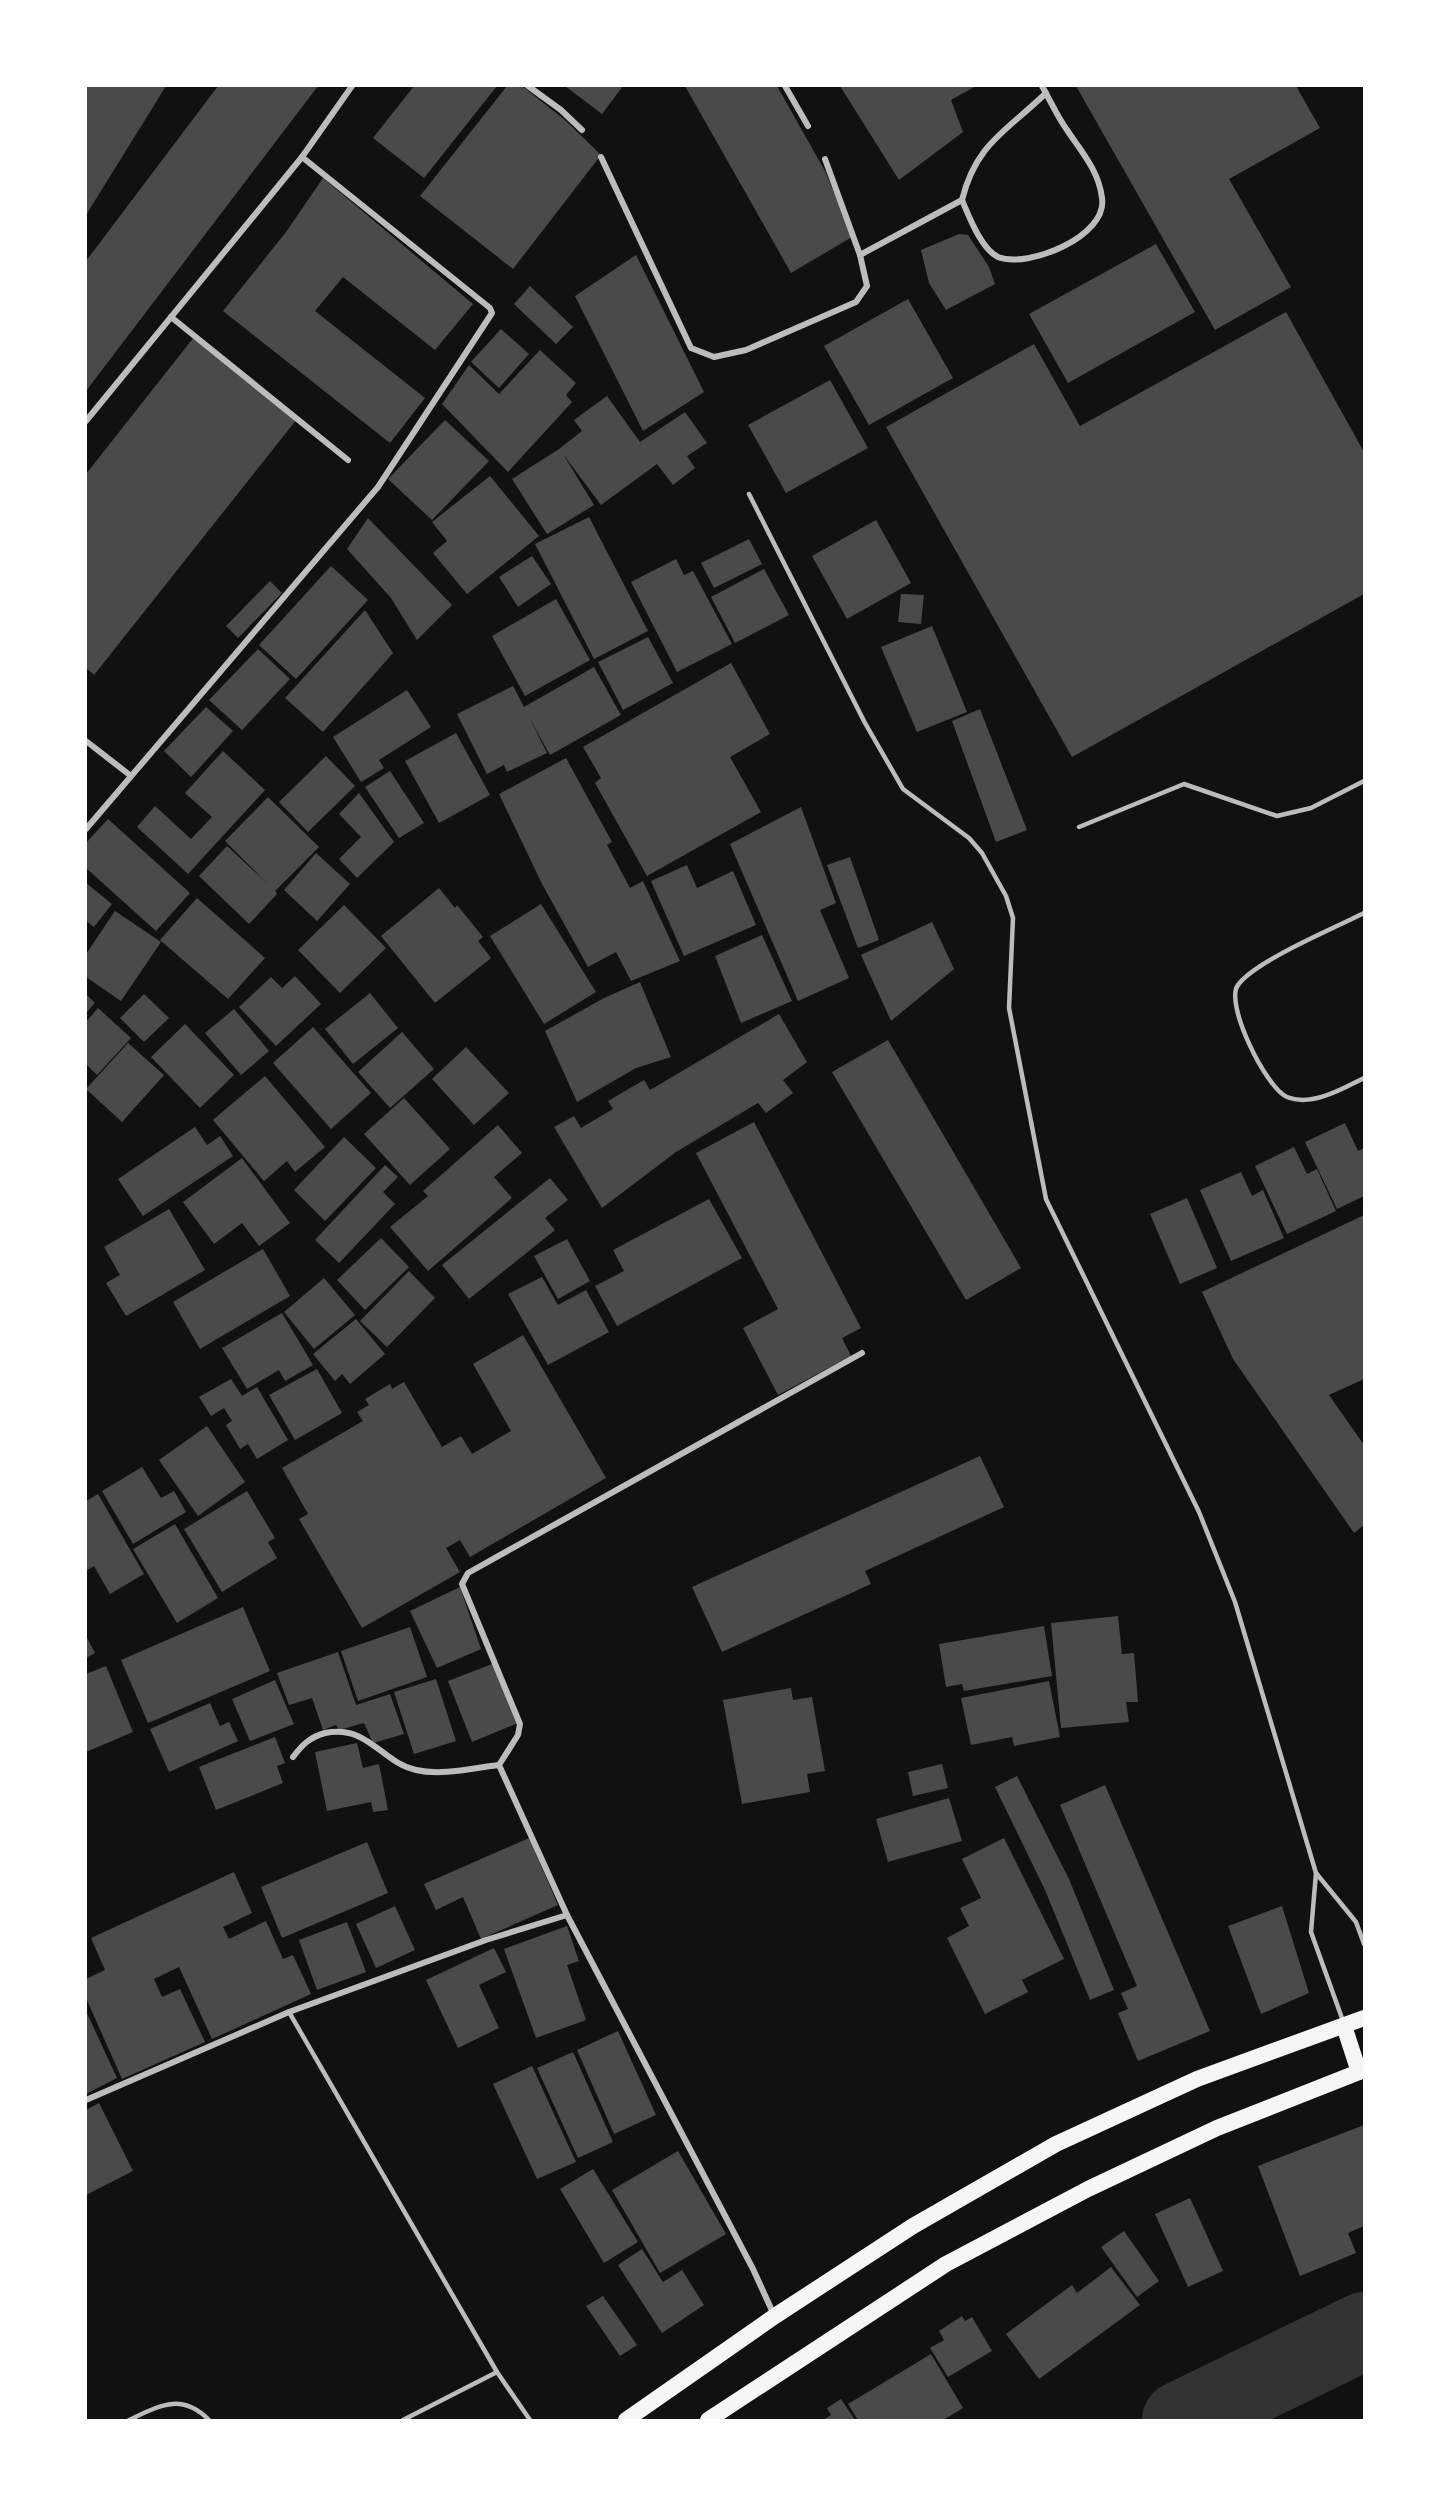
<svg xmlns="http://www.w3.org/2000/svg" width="1450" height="2506" viewBox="0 0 1450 2506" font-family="'Work Sans',sans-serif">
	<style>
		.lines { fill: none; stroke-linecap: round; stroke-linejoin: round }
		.river { stroke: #333; stroke-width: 78 }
		.building { fill: #4a4a4a }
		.service { stroke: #bcbcbc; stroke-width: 4.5 }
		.minor { stroke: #bcbcbc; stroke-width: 6 }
		.trunk { stroke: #f5f5f5; stroke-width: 16 }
	</style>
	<rect width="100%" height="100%" fill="#111"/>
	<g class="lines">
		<polyline class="river" points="1181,2420 1364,2331"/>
	</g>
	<g class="building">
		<polygon points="86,86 166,86 86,215"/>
		<polygon points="218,86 318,86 86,391 86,261"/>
		<polygon points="414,86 497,86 424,178 373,138"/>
		<polygon points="507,86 522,86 565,120 601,155 513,269 420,196"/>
		<polygon points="565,86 623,86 602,114"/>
		<polygon points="685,86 777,86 825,171 852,237 791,273"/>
		<polygon points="840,86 976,86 951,100 963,132 899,180"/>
		<polygon points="1076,86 1296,86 1320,128 1229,179 1291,287 1215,330"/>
		<polygon points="323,178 473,304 435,350 343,277 315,311 425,398 390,443 223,311 286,232"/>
		<polygon points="959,234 968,235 989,267 995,284 946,310 929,283 921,250"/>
		<polygon points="1156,244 1195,312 1068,383 1029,314"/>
		<polygon points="636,255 704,392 643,431 575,296"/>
		<polygon points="530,286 573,327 556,344 514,304"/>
		<polygon points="908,299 953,378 869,425 824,346"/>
		<polygon points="1286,312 1364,452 1364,594 1072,757 886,427 1034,344 1080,426"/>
		<polygon points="501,329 529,354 499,388 471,362"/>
		<polygon points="194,337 297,419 94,675 86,668 86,474"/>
		<polygon points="540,350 576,383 566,395 572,402 508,472 442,404 469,365 499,394"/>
		<polygon points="830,380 868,448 786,493 748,425"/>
		<polygon points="607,396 640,442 685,412 707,443 687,456 695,468 673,485 657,464 601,505 563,454 594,505 547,534 512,479 559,449 582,431 574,420"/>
		<polygon points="445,420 489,461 432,520 388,479"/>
		<polygon points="490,476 539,536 467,594 433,553 447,541 432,522"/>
		<polygon points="589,517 648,631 594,659 535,544"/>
		<polygon points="368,518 452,605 417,640 391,598 347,549"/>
		<polygon points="876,520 911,583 847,619 812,556"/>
		<polygon points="749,539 762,564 714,588 701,563"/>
		<polygon points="532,556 551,584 518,607 499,577"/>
		<polygon points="676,559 684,575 693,571 732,644 677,672 631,582"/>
		<polygon points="331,566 368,600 296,679 259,645"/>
		<polygon points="764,569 789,615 735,643 711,597"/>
		<polygon points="270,581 282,593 238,638 226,626"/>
		<polygon points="901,594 924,595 921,624 898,622"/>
		<polygon points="556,599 590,660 525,696 492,636"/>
		<polygon points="365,610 393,653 323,732 285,698"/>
		<polygon points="932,626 967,712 917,732 881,647"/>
		<polygon points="648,637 673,683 623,710 598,662"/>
		<polygon points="258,649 290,679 242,730 209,700"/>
		<polygon points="731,663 770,734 730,757 761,812 647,876 595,783 601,778 583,747"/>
		<polygon points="594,667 621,715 550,755 529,717 547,753 507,772 504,765 487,774 457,714 513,686 524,707"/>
		<polygon points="407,690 431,727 379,760 384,768 361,782 333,737"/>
		<polygon points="206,707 233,731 191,777 164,751"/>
		<polygon points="980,709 1027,830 996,842 952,721"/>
		<polygon points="456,733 490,795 439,823 405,761"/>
		<polygon points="223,751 265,790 188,874 137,827 155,806 191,839 212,817 185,793"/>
		<polygon points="326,756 355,786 308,832 279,802"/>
		<polygon points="566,758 612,842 607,845 630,888 643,881 680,961 631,981 616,952 588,967 542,884 499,794"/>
		<polygon points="390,771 424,823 399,838 365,787"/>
		<polygon points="359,793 394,842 357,878 339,859 361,837 339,814"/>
		<polygon points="268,797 319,847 275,891 277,894 249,924 199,876 227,846 268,884 225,841"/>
		<polygon points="801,807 836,903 820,910 849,978 798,1001 730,844"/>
		<polygon points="108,819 190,893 156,931 86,868 86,843"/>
		<polygon points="316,853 350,884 317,921 284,890"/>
		<polygon points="850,857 879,940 858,948 827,865"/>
		<polygon points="687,865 697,888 733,871 756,925 684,956 651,881"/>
		<polygon points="86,883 112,904 94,927 86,921"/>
		<polygon points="439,888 455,908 457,905 483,937 478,941 491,958 435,1003 381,936"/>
		<polygon points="197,898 265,958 228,999 160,940"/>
		<polygon points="541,904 596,992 544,1024 490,936"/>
		<polygon points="344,905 386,948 340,993 298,950"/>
		<polygon points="115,911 161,942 121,1001 86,977 86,954"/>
		<polygon points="932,922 954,969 891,1021 861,955"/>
		<polygon points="762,935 792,1001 741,1023 715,956"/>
		<polygon points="295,976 321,1004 276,1046 239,1007 271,977 282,988"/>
		<polygon points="640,982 671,1057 636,1068 577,1102 545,1031 604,998"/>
		<polygon points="370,993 398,1028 353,1064 325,1029"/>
		<polygon points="86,994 95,1003 86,1013"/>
		<polygon points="144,994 169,1018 144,1042 120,1018"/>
		<polygon points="98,1008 131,1038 97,1075 86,1064 86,1022"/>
		<polygon points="234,1009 269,1051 241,1075 205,1033"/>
		<polygon points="779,1014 807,1062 783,1080 793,1093 766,1113 758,1103 676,1152 602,1208 554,1127 574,1116 581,1128 613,1109 608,1101 644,1080 650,1090"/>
		<polygon points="185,1024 234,1075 200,1108 151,1057"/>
		<polygon points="313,1027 371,1093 331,1129 273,1063"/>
		<polygon points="402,1032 434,1069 390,1108 358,1072"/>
		<polygon points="888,1040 1021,1268 966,1300 832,1072"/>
		<polygon points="128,1043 164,1075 122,1122 86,1089"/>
		<polygon points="466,1047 509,1093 474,1125 432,1079"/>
		<polygon points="265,1076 325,1147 295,1172 287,1161 264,1181 213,1120"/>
		<polygon points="404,1098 450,1149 410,1185 364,1134"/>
		<polygon points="754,1122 861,1328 842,1338 851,1356 778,1395 743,1328 778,1309 696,1153"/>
		<polygon points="1345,1123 1358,1151 1364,1148 1364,1196 1337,1209 1305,1142"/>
		<polygon points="498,1125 522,1153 494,1177 512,1198 428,1271 390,1227 428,1196 423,1191"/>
		<polygon points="195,1127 207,1145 220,1136 233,1156 143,1216 118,1179"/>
		<polygon points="344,1137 376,1168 325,1221 294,1190"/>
		<polygon points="1294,1147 1307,1174 1317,1169 1336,1211 1287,1234 1255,1166"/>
		<polygon points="242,1158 290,1223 259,1246 242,1223 214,1244 183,1202"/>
		<polygon points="385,1165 398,1177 383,1192 395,1204 339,1263 315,1240"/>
		<polygon points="1241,1172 1252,1196 1263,1190 1284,1238 1231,1261 1200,1190"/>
		<polygon points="550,1178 568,1200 545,1218 555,1230 469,1299 442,1265"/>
		<polygon points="1187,1198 1217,1268 1180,1284 1150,1214"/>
		<polygon points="709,1199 742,1258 617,1326 595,1286 624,1271 613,1250"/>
		<polygon points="169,1209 205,1270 126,1316 106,1283 120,1275 104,1247"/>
		<polygon points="1364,1215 1364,1379 1329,1395 1364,1445 1364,1525 1354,1533 1233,1359 1202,1292"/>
		<polygon points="381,1238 409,1267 365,1310 337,1280"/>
		<polygon points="567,1239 590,1281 558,1299 534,1256"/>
		<polygon points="263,1249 290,1296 200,1349 173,1302"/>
		<polygon points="409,1271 435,1298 387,1347 360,1321"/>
		<polygon points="542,1277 558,1305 586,1290 609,1332 548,1365 508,1294"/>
		<polygon points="324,1278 355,1315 314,1349 284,1312"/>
		<polygon points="282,1313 313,1365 285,1381 279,1370 247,1389 222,1348"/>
		<polygon points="356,1319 385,1354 350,1384 342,1374 335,1381 313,1354"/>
		<polygon points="523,1335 606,1478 470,1557 460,1540 446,1548 460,1572 362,1628 299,1519 308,1514 282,1468 363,1421 357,1412 369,1405 365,1399 390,1384 392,1389 404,1382 442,1447 461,1436 472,1454 511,1431 473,1364"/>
		<polygon points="317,1369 342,1413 295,1440 269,1395"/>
		<polygon points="231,1379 242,1396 257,1387 288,1440 257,1459 248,1444 240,1449 226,1425 232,1421 224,1408 211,1416 199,1397"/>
		<polygon points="207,1426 245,1482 198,1516 159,1460"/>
		<polygon points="980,1456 1004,1507 865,1571 871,1584 722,1652 692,1587"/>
		<polygon points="142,1467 161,1498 174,1491 186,1512 133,1544 102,1491"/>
		<polygon points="247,1491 275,1538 268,1542 277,1558 222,1592 184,1529"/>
		<polygon points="98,1494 144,1574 110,1594 94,1566 86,1571 86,1501"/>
		<polygon points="175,1524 218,1598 177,1623 133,1549"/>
		<polygon points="460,1587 481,1649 437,1668 410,1611"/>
		<polygon points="243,1607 270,1671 148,1723 121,1660"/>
		<polygon points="1118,1616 1122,1654 1134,1653 1138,1702 1126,1702 1129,1722 1061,1728 1051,1623"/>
		<polygon points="1044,1626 1052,1676 964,1691 962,1684 946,1687 939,1644"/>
		<polygon points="410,1627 427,1677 358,1701 341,1651"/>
		<polygon points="86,1636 95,1653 86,1658"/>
		<polygon points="338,1652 356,1705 390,1694 404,1734 373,1743 364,1723 339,1730 336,1725 323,1730 312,1698 289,1705 277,1673"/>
		<polygon points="492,1664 518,1723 472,1742 448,1681"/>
		<polygon points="106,1666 133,1732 86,1752 86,1674"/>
		<polygon points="436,1679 456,1741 414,1754 394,1692"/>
		<polygon points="275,1680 294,1724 250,1741 232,1699"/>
		<polygon points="1049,1681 1060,1737 1014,1746 1012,1737 971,1745 961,1698"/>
		<polygon points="791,1688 793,1700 812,1697 825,1771 807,1774 810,1792 742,1804 723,1700"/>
		<polygon points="210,1703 220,1726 229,1722 238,1741 169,1772 150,1729"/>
		<polygon points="275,1737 285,1763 277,1766 283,1783 216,1810 199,1767"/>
		<polygon points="357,1743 363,1768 379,1764 388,1810 373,1812 371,1802 327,1811 315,1752"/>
		<polygon points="942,1764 948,1788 913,1796 908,1772"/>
		<polygon points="1017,1776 1069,1879 1114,1990 1090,2000 1045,1890 995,1787"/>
		<polygon points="1105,1785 1210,2031 1138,2061 1118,2013 1128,2009 1121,1993 1137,1986 1060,1805"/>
		<polygon points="949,1798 962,1841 888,1862 876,1819"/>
		<polygon points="529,1838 558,1905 481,1939 463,1897 436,1910 424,1884"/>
		<polygon points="1004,1838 1064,1959 1022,1980 1028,1992 985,2014 947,1938 969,1926 960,1908 981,1898 962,1859"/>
		<polygon points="367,1842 388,1893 282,1938 261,1887"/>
		<polygon points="234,1872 252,1913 223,1927 229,1939 266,1921 283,1959 293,1955 311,1994 212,2039 179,1967 154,1979 162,1997 180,1989 205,2042 122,2079 86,1998 86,1979 105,1970 91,1938"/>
		<polygon points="395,1906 415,1950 376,1968 356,1924"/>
		<polygon points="1282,1906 1309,1993 1261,2014 1228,1926"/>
		<polygon points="347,1922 366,1972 317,1990 299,1940"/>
		<polygon points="567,1926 579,1961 567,1965 586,2020 536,2038 504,1949"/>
		<polygon points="494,1948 506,1972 479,1985 499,2028 458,2048 426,1980"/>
		<polygon points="86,2011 117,2078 86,2094"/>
		<polygon points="618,2031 656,2115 614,2134 577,2050"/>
		<polygon points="573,2052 613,2142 578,2158 537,2068"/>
		<polygon points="532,2066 576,2162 537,2179 493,2084"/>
		<polygon points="99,2103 133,2171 86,2195 86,2110"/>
		<polygon points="1364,2125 1364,2226 1348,2233 1356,2253 1300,2276 1258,2166"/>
		<polygon points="678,2151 726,2234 660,2273 612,2190"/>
		<polygon points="593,2169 638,2242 604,2263 560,2189"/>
		<polygon points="1190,2198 1223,2271 1188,2287 1155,2214"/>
		<polygon points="1124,2231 1159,2281 1137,2297 1101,2247"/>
		<polygon points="642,2249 663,2282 682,2270 704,2305 662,2333 618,2265"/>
		<polygon points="1111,2267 1140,2305 1039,2379 1006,2334 1072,2285 1077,2293"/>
		<polygon points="603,2296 637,2345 620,2356 586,2306"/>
		<polygon points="962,2316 965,2321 972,2317 992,2351 948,2377 930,2348 944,2340 939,2331"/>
		<polygon points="931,2354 963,2408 943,2420 858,2420 848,2404"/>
		<polygon points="841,2399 855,2420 823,2420 831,2415 827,2408"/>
	</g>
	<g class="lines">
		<g class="service">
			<polyline points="749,494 865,723 903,789 969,838 982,853 1006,896 1013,918 1009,1008 1046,1199 1199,1512 1235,1602 1316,1873 1311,1932 1343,2021"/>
			<polyline points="1079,827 1184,784 1277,816 1311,808 1364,781"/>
			<path d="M1364 913C1335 928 1255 961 1238 985 1224 1003 1266 1088 1287 1097 1312 1107 1342 1089 1364 1078"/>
			<polyline points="1316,1873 1356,1922 1364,1944"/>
			<polyline points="289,2012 497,2372 530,2420"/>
			<path d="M129 2420C159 2406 181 2392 209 2420"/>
			<polyline points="403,2420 497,2372"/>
		</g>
		<g class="minor">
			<polyline points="528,86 561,110 582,130"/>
			<polyline points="785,86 808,126"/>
			<polyline points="601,157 691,348 714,357 746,350 856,302 867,286 860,255 825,159"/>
			<path d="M962 200C969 216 981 249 998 257 1028 269 1108 236 1102 198 1099 171 1081 151 1067 130 1057 116 1050 100 1042 86"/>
			<path d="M962 200C976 143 1007 131 1046 93"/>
			<polyline points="860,255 962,200"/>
			<polyline points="171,317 348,460"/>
			<polyline points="86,421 302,157 352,86"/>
			<polyline points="86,741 131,776"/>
			<polyline points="86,829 378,487 492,313 490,308 302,157"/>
			<path d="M293 1757C302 1745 310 1737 325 1733 368 1724 382 1763 416 1770 442 1776 473 1768 499 1765"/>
			<polyline points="86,2100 289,2012 486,1940 567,1915"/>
			<polyline points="774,2315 753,2269 567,1915 499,1765 518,1735 520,1724 462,1584 468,1573 862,1353"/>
		</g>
		<g class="trunk">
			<polyline points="1344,2026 1359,2072"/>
			<polyline points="626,2420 775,2316 913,2226 1056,2144 1197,2079 1364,2018"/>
			<polyline points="708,2420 946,2264 1088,2189 1217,2128 1364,2070"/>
		</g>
	</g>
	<rect width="1450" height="2506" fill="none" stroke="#ffffff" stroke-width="174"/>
</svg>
